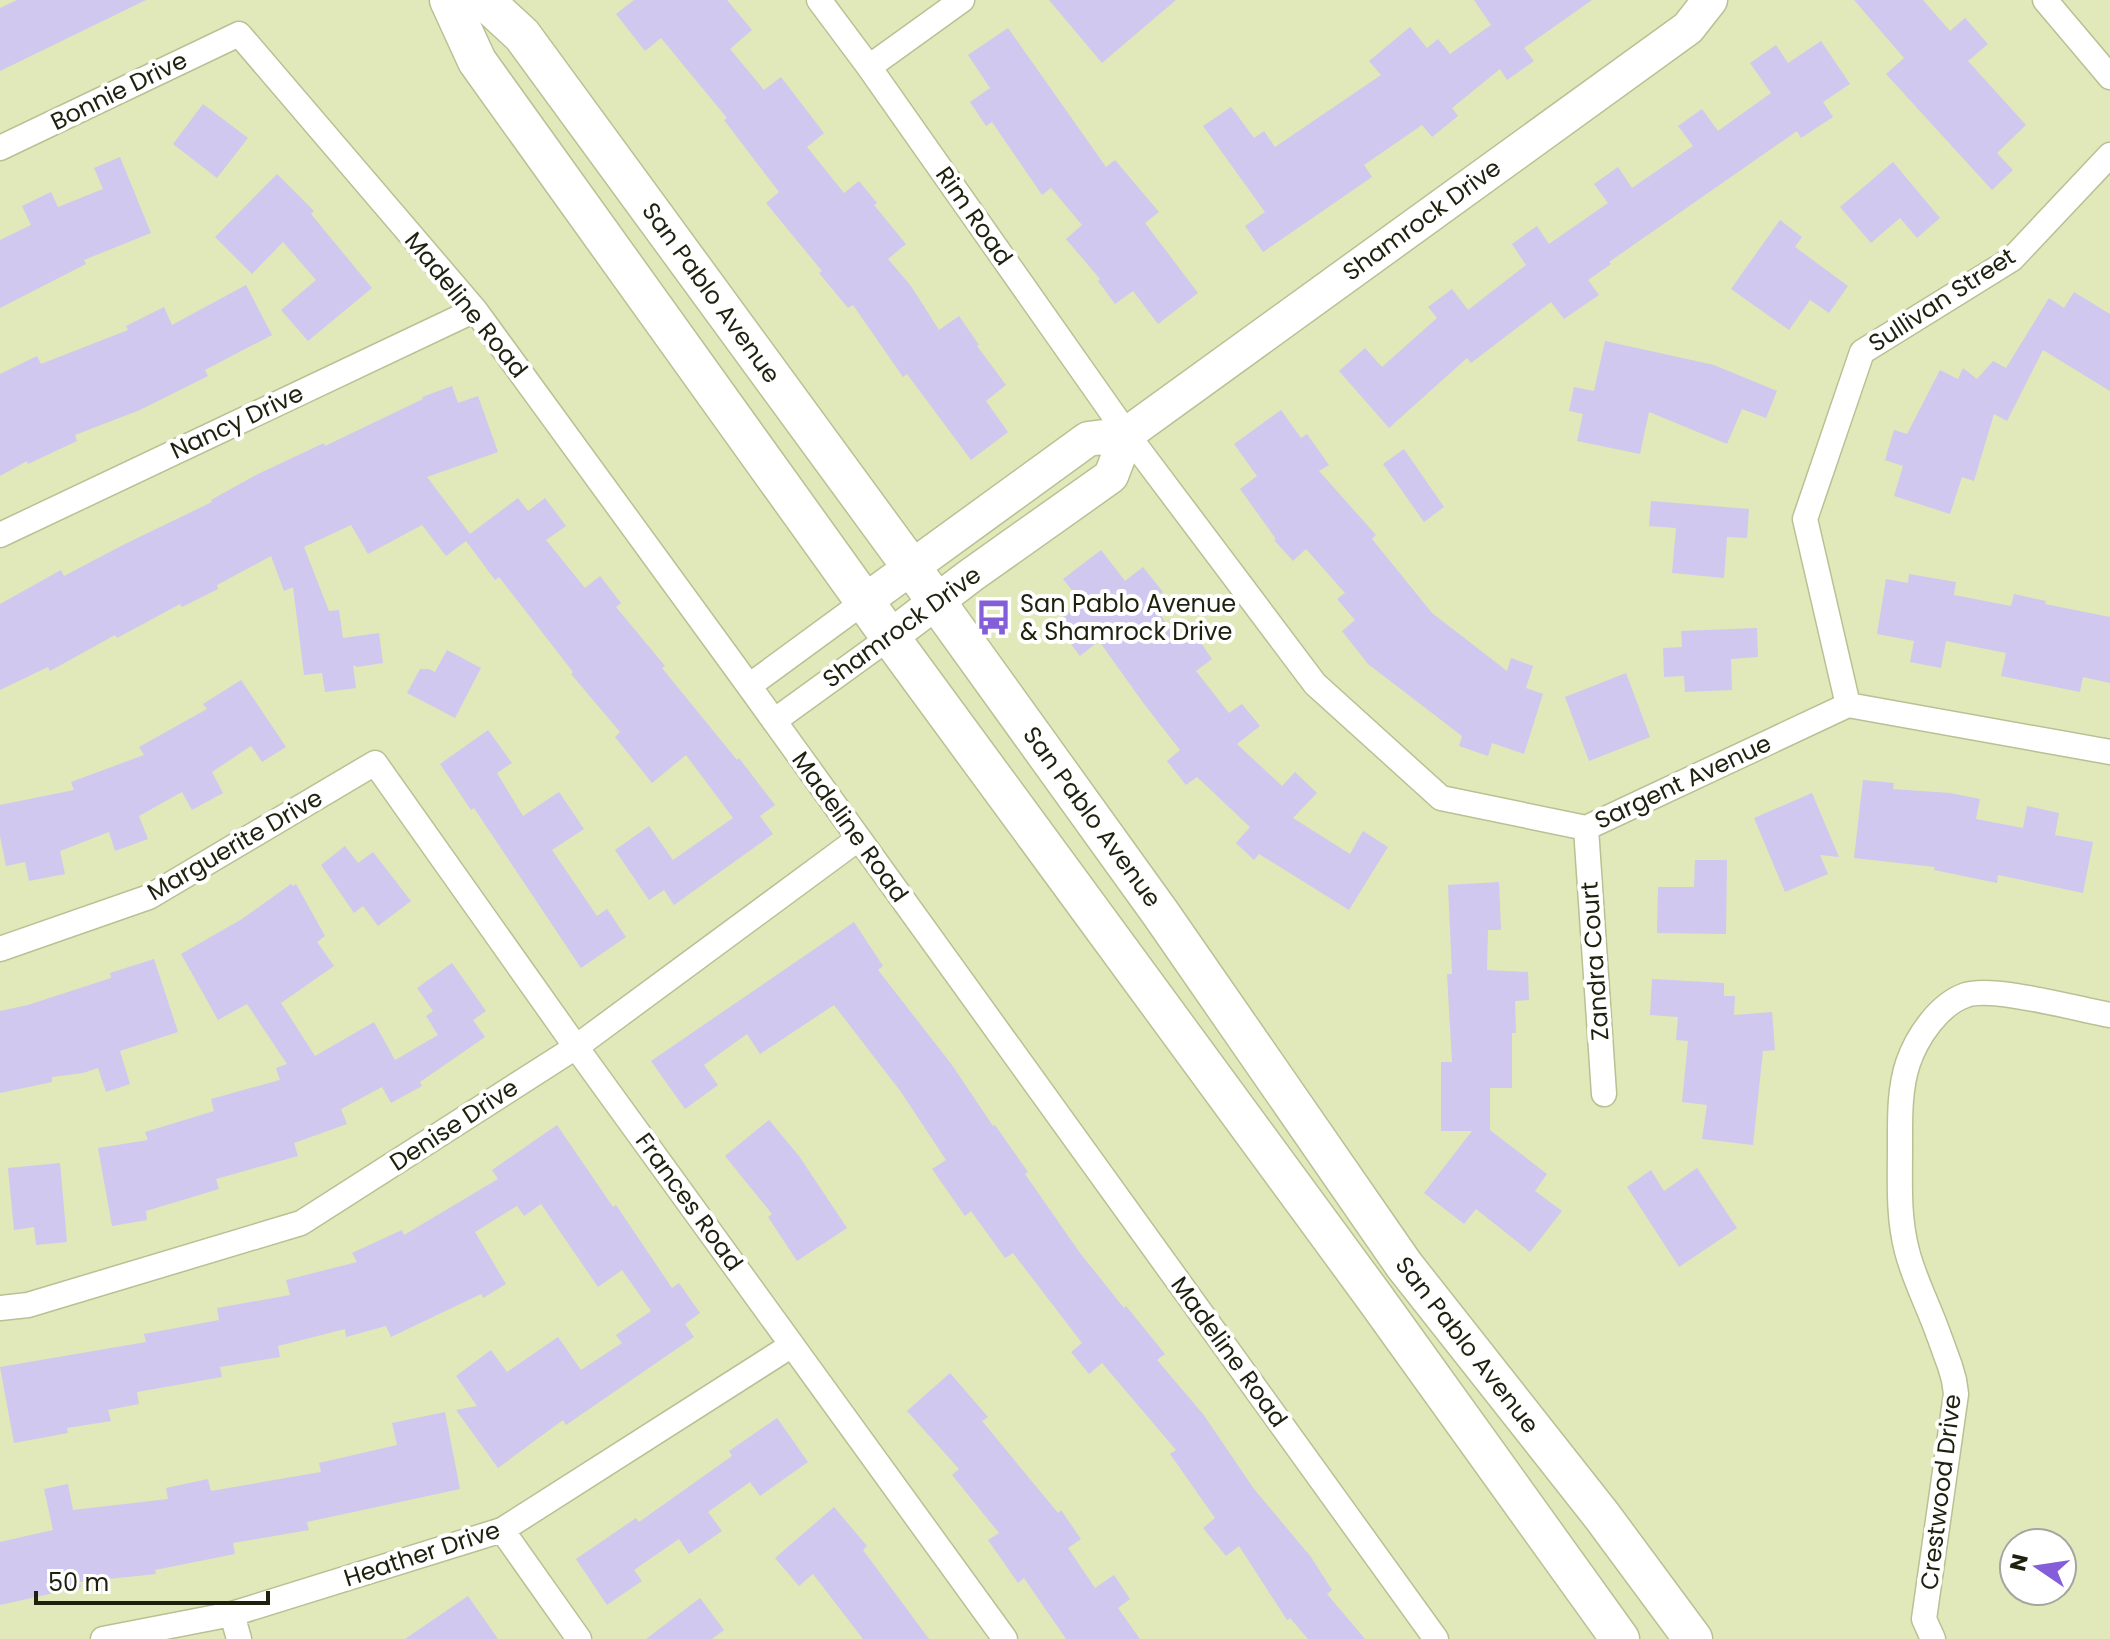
<svg xmlns="http://www.w3.org/2000/svg" width="2110" height="1639" font-family="Poppins,sans-serif">
	<style>
		.building { fill: #d0c8ef }
		.lines { fill: none; stroke-linecap: round; stroke-linejoin: round }
		.street-casing { stroke: #bac093; stroke-width: 27 }
		.secondary-casing { stroke: #bac093; stroke-width: 37 }
		.primary-casing { stroke: #bac093; stroke-width: 41 }
		.street { stroke: #fff; stroke-width: 24 }
		.secondary { stroke: #fff; stroke-width: 34 }
		.primary { stroke: #fff; stroke-width: 38 }
		.labels { text-anchor: middle; stroke-width: 8; stroke-linejoin: round; paint-order: stroke }
		.street-label { font-size: 24px; fill: #1f210f; stroke: #fff }
		.poi-label { font-size: 24px; fill: #1f210f; stroke: #fff; text-anchor: start }
	</style>
	<rect width="100%" height="100%" fill="#e1e8ba"/>
	<path class="building" d="M17,0H146L0,71V8Z
		M634,0H727L752,30L730,49L764,90L781,77L824,133L807,147L844,193L859,181L877,203L874,205L906,244L888,259L911,286L939,330L959,316L979,345L977,346L1006,385L986,401L1008,432L971,460L907,374L903,377L853,305L848,308L819,273L822,271L766,203L779,192L724,120L727,118L661,38L645,51L616,14Z
		M1049,0H1176L1102,63Z
		M1474,0H1592L1524,48L1534,61L1507,80L1500,69L1452,108L1458,116L1432,137L1422,125L1364,165L1372,177L1263,252L1245,226L1265,212L1203,126L1231,107L1254,138L1264,131L1275,147L1381,75L1369,61L1410,27L1427,48L1438,39L1450,54L1491,25Z
		M1854,0H1923L1950,31L1965,18L1988,44L1968,61L2026,125L1997,153L2013,170L1992,190L1886,74L1904,58Z
		M1008,28L1106,167L1115,160L1159,212L1145,223L1198,293L1158,324L1133,291L1115,304L1098,281L1100,279L1066,239L1082,225L1051,188L1042,195L992,122L986,126L970,102L990,88L968,55Z
		M1821,41L1850,84L1823,102L1833,117L1801,138L1797,131L1609,262L1611,264L1588,280L1599,295L1564,319L1551,302L1471,363L1467,358L1389,428L1339,371L1365,348L1382,367L1437,318L1428,307L1452,289L1468,310L1526,265L1512,244L1537,226L1549,244L1608,203L1594,184L1618,167L1632,188L1693,146L1678,126L1702,109L1718,131L1771,93L1750,63L1776,45L1788,63Z
		M203,104L248,138L217,178L173,144Z
		M120,157L151,233L84,260L86,264L0,308V240L31,225L22,206L51,192L58,207L103,189L94,168Z
		M1893,162L1940,218L1917,238L1900,218L1871,243L1840,207Z
		M277,174L314,211L311,214L372,288L308,341L281,310L316,280L283,242L252,274L215,237Z
		M1780,220L1802,237L1795,247L1848,286L1829,313L1810,300L1789,330L1731,289Z
		M246,285L272,335L205,370L208,376L140,410L75,435L77,441L28,464L27,461L0,476V374L37,356L41,364L128,330L126,326L164,307L172,325Z
		M2074,292L2110,314V391L2043,350L2007,421L1994,414L1974,481L1962,477L1950,514L1894,496L1903,466L1885,460L1894,430L1907,434L1940,370L1958,379L1963,368L1977,379L1993,361L2006,368L2049,298L2064,308Z
		M1605,341L1714,365L1777,391L1766,418L1742,409L1727,444L1649,412L1640,454L1577,441L1583,414L1569,411L1574,387L1594,391Z
		M452,386L458,403L478,396L498,452L427,477L470,534L518,498L528,511L545,498L566,526L546,540L585,588L600,576L621,603L616,607L665,666L662,668L737,760L739,758L775,805L760,816L773,834L674,905L664,890L649,900L615,850L649,826L673,860L733,818L686,755L652,783L615,737L620,732L571,674L573,672L499,577L495,580L466,541L446,556L422,525L368,554L351,525L304,547L329,611L339,610L343,638L379,633L383,663L357,667L353,665L356,688L325,692L322,673L304,675L293,587L284,591L271,556L217,585L218,589L182,607L180,604L117,638L115,635L50,671L48,667L0,690V604L61,570L64,576L125,544L212,502L211,500L258,474L324,443L325,446L423,399L422,397Z
		M1281,410L1301,438L1307,434L1329,465L1319,471L1376,535L1372,539L1432,613L1507,671L1511,658L1533,666L1526,688L1543,694L1524,754L1492,743L1488,756L1459,746L1462,736L1368,664L1342,631L1355,620L1337,599L1345,593L1306,549L1293,561L1274,540L1276,539L1240,489L1257,476L1234,444Z
		M1404,449L1444,507L1424,522L1383,464Z
		M1651,501L1749,509L1747,538L1727,537L1724,578L1672,573L1676,528L1649,526Z
		M1101,550L1125,581L1143,567L1163,592L1151,601L1180,644L1194,633L1212,659L1196,671L1229,713L1242,704L1260,726L1237,744L1282,786L1295,772L1317,793L1293,818L1350,854L1363,831L1388,847L1349,910L1259,854L1254,860L1236,843L1250,827L1197,777L1186,785L1167,761L1180,750L1144,704L1099,641L1080,656L1055,623L1082,603L1063,579Z
		M1909,574L1956,582L1954,595L2011,606L2014,594L2046,601L2045,604L2110,617V683L2083,677L2080,692L2001,676L2006,653L1946,641L1941,668L1910,662L1914,641L1877,634L1886,579L1908,583Z
		M1757,628L1758,657L1731,659L1732,690L1685,692L1684,676L1664,677L1663,648L1682,647L1681,631Z
		M447,650L481,668L455,718L407,693L420,669H429L435,672Z
		M1626,673L1650,737L1589,761L1565,697Z
		M241,680L286,747L262,762L251,746L212,772L223,793L192,810L182,792L139,816L148,839L115,851L109,832L60,851L65,874L29,881L25,862L6,866L0,836V805L74,790L71,782L144,755L139,747L207,709L203,704Z
		M488,730L512,763L497,773L523,816L559,792L584,829L552,850L597,916L607,909L626,937L581,968L474,808L471,810L440,764Z
		M1863,780L1894,783L1893,789L1950,793L1980,799L1976,819L2023,828L2027,806L2059,813L2055,835L2093,842L2083,893L1998,875L1997,883L1934,870L1935,867L1854,858Z
		M1812,793L1839,857L1820,855L1828,874L1785,892L1754,818Z
		M345,846L358,863L373,852L411,901L378,926L363,906L354,913L321,865Z
		M1695,860H1727L1726,934L1657,933L1658,887H1694Z
		M1499,882L1501,930H1488L1487,970L1528,972L1529,1000L1515,1001L1516,1033H1512V1088H1490V1130L1547,1174L1535,1191L1562,1211L1530,1252L1476,1209L1464,1224L1424,1193L1472,1131H1441V1062H1452L1447,974H1452L1448,885Z
		M291,884L293,886L296,884L325,936L317,942L334,966L281,1003L315,1056L374,1022L395,1060L438,1035L426,1016L433,1011L417,988L452,963L486,1011L473,1020L485,1037L420,1082L422,1086L391,1103L382,1087L341,1109L347,1124L294,1143L298,1156L216,1179L219,1189L146,1211L147,1220L112,1226L98,1148L148,1140L145,1132L214,1111L211,1099L280,1080L276,1068L287,1064L247,1004L218,1020L181,954L242,919Z
		M854,922L883,966L878,970L952,1065L993,1126L995,1125L1028,1172L1025,1174L1080,1253L1124,1308L1126,1306L1165,1354L1157,1360L1203,1414L1254,1489L1311,1557L1332,1590L1327,1594L1365,1639H1308L1290,1618L1287,1620L1239,1546L1226,1556L1203,1528L1215,1518L1170,1454L1176,1450L1102,1363L1089,1374L1071,1352L1082,1343L1013,1253L1005,1258L971,1211L965,1216L932,1169L946,1160L901,1092L834,1005L760,1054L747,1034L704,1065L718,1085L685,1109L651,1061Z
		M154,959L178,1032L120,1051L130,1084L106,1092L98,1068L83,1073L52,1077V1082L0,1093V1011L28,1005L111,978L110,973Z
		M1652,979L1724,983V996H1735L1734,1015L1772,1012L1775,1050L1763,1051L1753,1145L1702,1139L1707,1105L1682,1102L1688,1041L1676,1040L1678,1017L1650,1015Z
		M769,1120L799,1156L847,1228L797,1261L768,1217L772,1214L725,1156Z
		M557,1125L613,1207L616,1205L672,1288L679,1283L700,1313L685,1324L694,1337L566,1425L563,1420L498,1468L456,1410L477,1406L456,1376L491,1350L507,1372L558,1337L581,1370L622,1343L616,1335L651,1311L622,1270L598,1287L541,1204L524,1216L517,1206L475,1232L506,1284L483,1298L481,1294L391,1337L386,1326L346,1337L345,1329L278,1346L280,1357L220,1367L222,1377L137,1392L139,1404L108,1410L111,1421L67,1428L68,1433L14,1443L0,1367L146,1342L144,1334L219,1320L217,1308L290,1295L286,1280L357,1262L352,1253L402,1230L404,1235L498,1179L492,1170Z
		M60,1163L67,1242L36,1245L34,1227L14,1230L8,1168Z
		M1697,1168L1737,1228L1679,1267L1627,1187L1651,1170L1664,1191Z
		M950,1373L988,1417L982,1421L1058,1513L1061,1510L1081,1539L1068,1548L1095,1588L1114,1575L1130,1599L1118,1608L1140,1639H1066L1024,1578L1018,1583L988,1540L999,1533L952,1475L959,1469L907,1411Z
		M445,1412L460,1489L307,1522L309,1530L233,1543L235,1554L155,1570L156,1574L80,1582L81,1587L0,1605V1542L53,1530L44,1489L68,1484L73,1510L168,1499L166,1488L208,1479L211,1491L321,1472L319,1463L397,1445L392,1423Z
		M777,1418L808,1462L760,1496L750,1482L708,1512L722,1531L689,1554L679,1539L634,1570L642,1581L607,1605L576,1559L636,1518L639,1522L732,1456L729,1451Z
		M834,1507L867,1546L863,1550L929,1639H863L813,1574L799,1586L775,1558Z
		M468,1596L498,1639H405Z
		M700,1598L724,1630L712,1639H646Z"/>
	<g class="lines">
		<defs>
			<path id="street" d="M819,0L869,67L1127,434L1315,684L1441,798L1586,828L1848,705L2110,752
				M2045,0L2110,77
				M869,67L962,0
				M0,148L239,34L475,310L749,686L1436,1639
				M0,535L475,310
				M749,686L865,601
				M1848,705L1805,519L1862,352L2012,259L2110,155
				M774,721L890,637
				M1586,828L1604,1094
				M0,949L149,897L375,763L576,1047L1005,1639
				M0,1308L28,1305L301,1223L576,1047L858,839
				M502,1530L579,1639
				M232,1614L239,1639
				M103,1639L232,1614L502,1530L792,1345
				M1933,1639L1924,1619L1956,1394L1954,1380L1950,1366C1944,1350 1939,1335 1933,1320C1924,1297 1913,1275 1907,1251C1898,1217 1900,1183 1900,1148C1900,1120 1899,1090 1908,1063C1917,1037 1939,1004 1966,995C1994,986 2077,1009 2110,1015"/>
			<path id="secondary" d="M865,601L1088,439L1127,434L1688,28L1710,0
				M890,637L970,576L1111,476L1127,434"/>
			<path id="primary" d="M449,0L477,61L890,637L1375,1298L1620,1639
				M484,0L522,35L912,568L1161,914L1404,1265L1602,1516L1693,1639"/>
		</defs>
		<use href="#street" class="street-casing"/>
		<use href="#secondary" class="secondary-casing"/>
		<use href="#primary" class="primary-casing"/>
		<use href="#street" class="street"/>
		<use href="#secondary" class="secondary"/>
		<use href="#primary" class="primary"/>
	</g>
	<defs>
		<symbol id="bus-bare" viewBox="-9 -9 18 18"><path d="M-5-6H5V4H4V6H2V4H-2V6H-4V4H-5ZM-3.5-4V0h7V-4ZM-3.5 1.2v1.5H-2V1.2ZM2 1.2v1.5H3.5V1.2Z" fill="#845dd8" stroke="#fff" stroke-width="2.5" paint-order="stroke"/></symbol>
	</defs>
	<g fill-rule="evenodd">
		<use href="#bus-bare" x="968" y="592" width="51" height="51"/>
	</g>
	<g class="labels">
		<g class="street-label">
			<text transform="translate(119 91) rotate(-26)" y="8">Bonnie Drive</text>
			<text transform="translate(974 216) rotate(55)" y="8">Rim Road</text>
			<text transform="translate(1422 220) rotate(-36)" y="8">Shamrock Drive</text>
			<text transform="translate(711 293) rotate(54)" y="8">San Pablo Avenue</text>
			<text transform="translate(1942 300) rotate(-33)" y="8">Sullivan Street</text>
			<text transform="translate(466 305) rotate(51)" y="8">Madeline Road</text>
			<text transform="translate(237 422) rotate(-25)" y="8">Nancy Drive</text>
			<text transform="translate(902 627) rotate(-36)" y="8">Shamrock Drive</text>
			<text transform="translate(1683 782) rotate(-25)" y="8">Sargent Avenue</text>
			<text transform="translate(1092 817) rotate(54)" y="8">San Pablo Avenue</text>
			<text transform="translate(850 827) rotate(54)" y="8">Madeline Road</text>
			<text transform="translate(235 845) rotate(-30)" y="8">Marguerite Drive</text>
			<text transform="translate(1595 961) rotate(-94)" y="8">Zandra Court</text>
			<text transform="translate(454 1125) rotate(-33)" y="8">Denise Drive</text>
			<text transform="translate(689 1202) rotate(54)" y="8">Frances Road</text>
			<text transform="translate(1467 1345) rotate(52)" y="8">San Pablo Avenue</text>
			<text transform="translate(1229 1352) rotate(54)" y="8">Madeline Road</text>
			<text transform="translate(1941 1492) rotate(-83)" y="8">Crestwood Drive</text>
			<text transform="translate(422 1554) rotate(-18)" y="8">Heather Drive</text>
		</g>
		<g class="poi-label">
			<text x="1020" y="612">San Pablo Avenue<tspan x="1020" dy="28">&amp; Shamrock Drive</tspan></text>
		</g>
	</g>
	<g transform="translate(2038 1567) rotate(283)"><circle r="38" fill="#ffffff" stroke="#a5a69f" stroke-width="2"/>
	<path d="M0-6L14 30L0 20L-14 30Z" fill="#845dd8"/>
	<text y="-12" font-size="22" font-weight="bold" text-anchor="middle" fill="#1f210f">N</text>
	</g>
	<path d="M36 1591v12h232v-12" fill="none" stroke="#1f210f" stroke-width="4"/>
	<text x="48" y="1591" font-size="24" fill="#1f210f" stroke="#ffffff" stroke-width="6" paint-order="stroke">50 m</text>
</svg>
